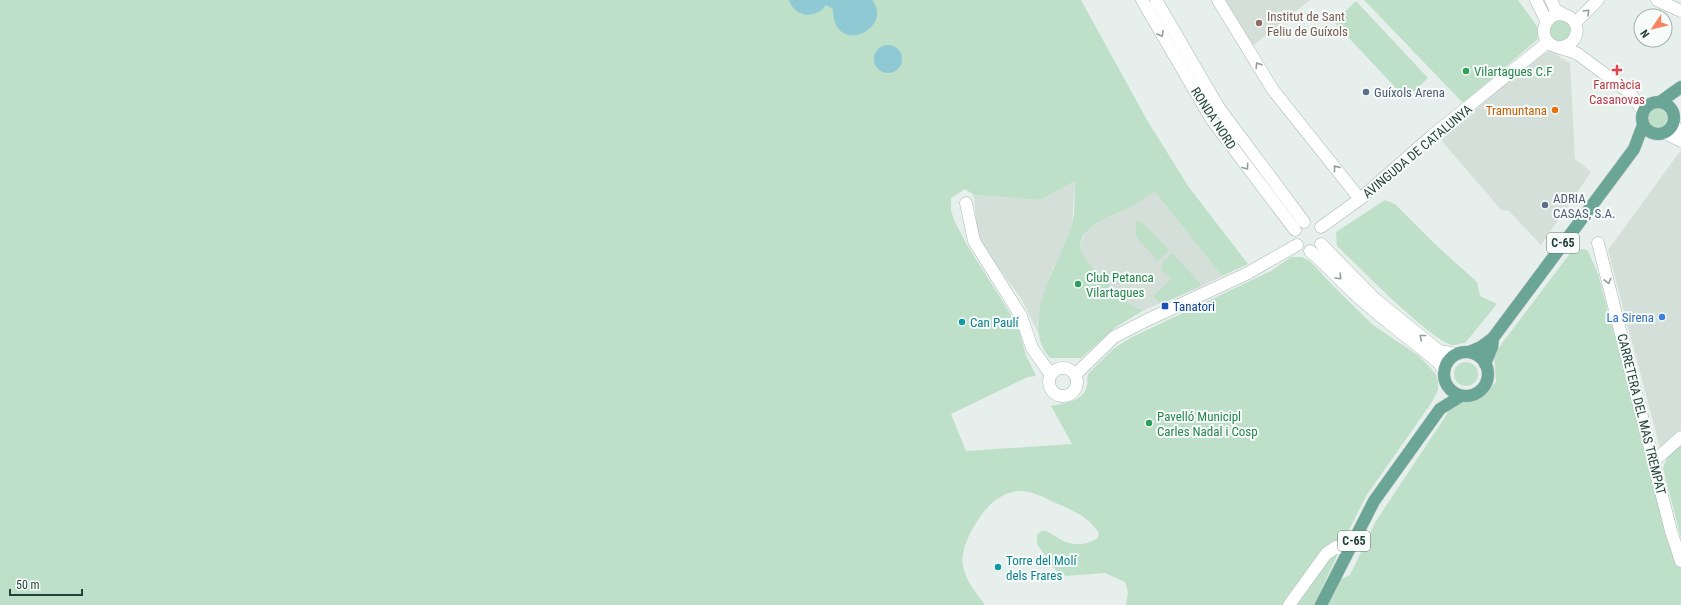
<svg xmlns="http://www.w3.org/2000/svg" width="1681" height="605" font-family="'Roboto Condensed',sans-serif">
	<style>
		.built { fill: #d4dfda }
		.green { fill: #bfe0c8 }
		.water { fill: #8ec9d4 }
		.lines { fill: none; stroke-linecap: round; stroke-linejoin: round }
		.minor-casing { stroke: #a8b8b2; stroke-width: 13 }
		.major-casing { stroke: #c2cac8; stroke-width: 13 }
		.minor { stroke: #fff; stroke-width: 12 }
		.major { stroke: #6aa596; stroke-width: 12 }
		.oneway { stroke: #92a09c }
		.education-dot { fill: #8d6e63; stroke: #f7fbf9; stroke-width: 1.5 }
		.health-dot { fill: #e0444e; stroke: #f7fbf9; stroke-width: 1.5 }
		.leisure-dot { fill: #2e9e5b; stroke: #f7fbf9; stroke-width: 1.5 }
		.service-dot { fill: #5c6f8a; stroke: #f7fbf9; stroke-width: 1.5 }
		.food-dot { fill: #e8710a; stroke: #f7fbf9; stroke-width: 1.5 }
		.transit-dot { fill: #1a4fb4; stroke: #f7fbf9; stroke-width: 1.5 }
		.shop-dot { fill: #3f7fe0; stroke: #f7fbf9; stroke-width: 1.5 }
		.culture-dot { fill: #0f9aa8; stroke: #f7fbf9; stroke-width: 1.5 }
		.labels { text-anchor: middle; stroke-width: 4; stroke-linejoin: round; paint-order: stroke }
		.shield { fill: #f7fbf9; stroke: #637a73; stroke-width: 1 }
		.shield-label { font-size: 12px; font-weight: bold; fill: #24423a }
		.education-label { font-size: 13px; fill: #785e54; stroke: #f7fbf9; text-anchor: start }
		.leisure-label { font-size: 13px; fill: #27864d; stroke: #f7fbf9; text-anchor: start }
		.health-label { font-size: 13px; fill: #be3a42; stroke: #f7fbf9 }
		.service-label { font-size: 13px; fill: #4e5e75; stroke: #f7fbf9; text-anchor: start }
		.food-label { font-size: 13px; fill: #c56008; stroke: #f7fbf9; text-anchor: end }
		.street-label { font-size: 13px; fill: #24423a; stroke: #f7fbf9 }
		.transit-label { font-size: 13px; fill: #164399; stroke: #f7fbf9; text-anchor: start }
		.shop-label { font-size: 13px; fill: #366cbe; stroke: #f7fbf9; text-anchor: end }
		.culture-label { font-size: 13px; fill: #0d838f; stroke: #f7fbf9; text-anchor: start }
	</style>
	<rect width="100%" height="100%" fill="#e6efeb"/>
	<path class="built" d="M1223,0H1310L1251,47Z
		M1550,51L1570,63L1575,159L1591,172L1541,245L1509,211L1501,210L1441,140L1537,56Z
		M1681,150V430L1660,448L1608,250Z
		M1075,181L1072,225L1064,248L1053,268L1037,323L1041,339L1021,298L985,250L977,234L974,195L1040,200Z
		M1155,192L1222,276L1198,288L1144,310L1136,309L1127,302L1088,262L1081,251V243L1086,231L1102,220L1128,208Z"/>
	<path class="green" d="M0,0H1081L1147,120L1188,186L1248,264L1222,276L1155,192C1146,197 1138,203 1129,208C1114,215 1072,228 1082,252C1086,262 1096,270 1104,278C1115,290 1127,307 1144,310L1116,327L1081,358H1050C1018,323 1059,264 1071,227C1076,213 1074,195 1075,181L1040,200L974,195L965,189L951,198V210L954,220L967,245L1008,310L1019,330L1026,355L1036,376L1028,377L951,414L966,451L1072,444L1051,406C1064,403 1084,402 1087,385C1088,380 1086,377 1089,373L1112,350L1130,338L1271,271L1291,257H1302L1310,261L1335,288L1373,325L1419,356L1436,374L1438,382V390L1432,402L1366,496L1346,536L1322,588L1350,575L1376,521L1455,402L1478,400L1496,382L1494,354L1568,256L1573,250L1584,249L1588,251L1598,274L1664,520L1681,568V605H1126L1128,592L1125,582L1105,573L1066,576L1057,572L1037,544V535L1041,531C1046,530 1048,532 1053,535C1068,545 1081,548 1098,538L1099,533C1087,516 1076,512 1058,504C1045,498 1032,490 1018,491C1009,492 1000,496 993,502C979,514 959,547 963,566C966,581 976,593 985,605H0Z
		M1364,0H1518L1537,26L1538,39L1463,103Z
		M1356,1L1428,78L1406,99L1334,22Z
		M1549 30a11 11 0 1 1 22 0a11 11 0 1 1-22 0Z
		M1647 118a10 10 0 1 1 20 0a10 10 0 1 1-20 0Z
		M1385,200L1395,204L1437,246L1477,282L1480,296L1497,304L1465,343C1462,343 1457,345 1453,345C1433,343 1356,264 1337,246L1336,232Z
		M1139,221L1144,224L1169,250L1158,261L1136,237V222Z
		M1172,253L1199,282L1201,286L1161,304L1153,296L1171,279L1161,269L1163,267L1161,264Z
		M1454 374a12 12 0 1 1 24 0a12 12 0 1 1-24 0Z
		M1681,442V539L1663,468L1668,456Z"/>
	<path class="water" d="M789,0H872C895,29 833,58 833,9L826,5C816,20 794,17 789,0Z
		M874 59a14 14 0 1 1 28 0a14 14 0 1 1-28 0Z"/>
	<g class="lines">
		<defs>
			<path id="minor" d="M1142,0L1212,120L1295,230
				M1156,0L1219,108L1304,222
				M1218,0L1273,90L1360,199
				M1536,0L1547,22
				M1551,0L1555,9L1564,15
				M1657,0L1681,11
				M1575,23L1598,0
				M1562,47C1578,44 1583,23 1567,16C1550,8 1536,31 1549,43C1556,49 1569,49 1578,54L1630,93L1643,111
				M1673,124L1681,134
				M1665,133L1681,141
				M966,203L974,241L1021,316L1032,348L1051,375
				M1321,227L1360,199L1433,135L1548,42
				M1598,243L1671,531L1681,561
				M1321,244L1375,299L1439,351L1456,354
				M1310,251C1327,265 1340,281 1356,295C1383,320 1412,340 1439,363L1444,371
				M1049 382a14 14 0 1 1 28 0a14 14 0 1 1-28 0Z
				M1076,374L1114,337L1147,320L1246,274L1297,245
				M1654,461L1681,437
				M1289,605L1326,554L1336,547L1349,550"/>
			<path id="major" d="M1642 118a16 16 0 1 1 32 0a16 16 0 1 1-32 0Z
				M1660,102L1681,87
				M1469,352L1481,347L1493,338L1634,149L1643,125
				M1444 374a22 22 0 1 1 44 0a22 22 0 1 1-44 0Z
				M1485,364L1492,347L1493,338
				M1321,605L1374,501L1440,409L1461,396"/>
		</defs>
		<use href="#minor" class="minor-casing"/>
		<use href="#major" class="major-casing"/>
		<use href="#minor" class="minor"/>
		<use href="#major" class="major"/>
	</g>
	<defs><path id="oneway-chevron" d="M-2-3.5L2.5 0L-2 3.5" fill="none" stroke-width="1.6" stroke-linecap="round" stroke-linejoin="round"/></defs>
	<g class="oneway">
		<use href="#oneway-chevron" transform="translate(1587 12) rotate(-45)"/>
		<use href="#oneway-chevron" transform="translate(1161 34) rotate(60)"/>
		<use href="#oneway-chevron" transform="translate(1258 65) rotate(-122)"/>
		<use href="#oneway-chevron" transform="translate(1246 167) rotate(54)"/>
		<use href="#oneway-chevron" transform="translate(1336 168) rotate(-129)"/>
		<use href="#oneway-chevron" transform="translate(1339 277) rotate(46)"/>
		<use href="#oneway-chevron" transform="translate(1608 281) rotate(76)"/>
		<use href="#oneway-chevron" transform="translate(1422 337) rotate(-141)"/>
	</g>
	<circle class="education-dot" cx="1259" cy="23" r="4"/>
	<path class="health-dot" d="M1615 64h4v4h4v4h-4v4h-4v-4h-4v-4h4z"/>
	<g class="leisure-dot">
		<circle cx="1466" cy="71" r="4"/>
		<circle cx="1078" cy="284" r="4"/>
		<circle cx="1149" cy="423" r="4"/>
	</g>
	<g class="service-dot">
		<circle cx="1366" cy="92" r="4"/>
		<circle cx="1545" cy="205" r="4"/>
	</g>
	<circle class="food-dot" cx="1555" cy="110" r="4"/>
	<rect class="transit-dot" x="1161" y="302" width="8" height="8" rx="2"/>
	<circle class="shop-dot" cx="1662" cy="317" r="4"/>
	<g class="culture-dot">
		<circle cx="962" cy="322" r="4"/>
		<circle cx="998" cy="567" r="4"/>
	</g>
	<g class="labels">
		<g class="shield">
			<rect x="1547" y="233" width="32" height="20" rx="3"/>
			<rect x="1338" y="531" width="32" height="20" rx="3"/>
		</g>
		<g class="shield-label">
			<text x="1563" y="247">C-65</text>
			<text x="1354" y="545">C-65</text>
		</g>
		<g class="education-label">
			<text x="1267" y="21">Institut de Sant<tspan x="1267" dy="15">Feliu de Guíxols</tspan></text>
		</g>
		<g class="leisure-label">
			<text x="1474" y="76">Vilartagues C.F</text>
			<text x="1086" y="282">Club Petanca<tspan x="1086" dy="15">Vilartagues</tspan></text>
			<text x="1157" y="421">Pavelló Municipl<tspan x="1157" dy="15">Carles Nadal i Cosp</tspan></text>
		</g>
		<g class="health-label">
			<text x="1617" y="89">Farmàcia<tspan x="1617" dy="15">Casanovas</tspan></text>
		</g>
		<g class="service-label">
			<text x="1374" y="97">Guíxols Arena</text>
			<text x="1553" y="203">ADRIA<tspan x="1553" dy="15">CASAS, S.A.</tspan></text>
		</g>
		<g class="food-label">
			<text x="1547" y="115">Tramuntana</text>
		</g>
		<g class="street-label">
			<text transform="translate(1214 118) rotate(57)" y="5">RONDA NORD</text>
			<text transform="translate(1417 151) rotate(-40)" y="5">AVINGUDA DE CATALUNYA</text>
			<text transform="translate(1642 414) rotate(76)" y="5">CARRETERA DEL MAS TREMPAT</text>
		</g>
		<g class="transit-label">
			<text x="1173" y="311">Tanatori</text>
		</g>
		<g class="shop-label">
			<text x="1654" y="322">La Sirena</text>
		</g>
		<g class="culture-label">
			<text x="970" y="327">Can Paulí</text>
			<text x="1006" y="565">Torre del Molí<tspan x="1006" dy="15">dels Frares</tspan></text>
		</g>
	</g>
	<g transform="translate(1653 28) rotate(235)"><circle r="19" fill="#f7fbf9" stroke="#a3b1ad"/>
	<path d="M0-3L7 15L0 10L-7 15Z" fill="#f4845f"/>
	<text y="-6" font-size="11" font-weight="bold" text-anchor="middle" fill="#24423a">N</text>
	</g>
	<path d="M10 589v6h72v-6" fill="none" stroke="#24423a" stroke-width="2"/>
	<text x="16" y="589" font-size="12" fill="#24423a" stroke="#f7fbf9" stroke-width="3" paint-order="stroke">50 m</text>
</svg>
